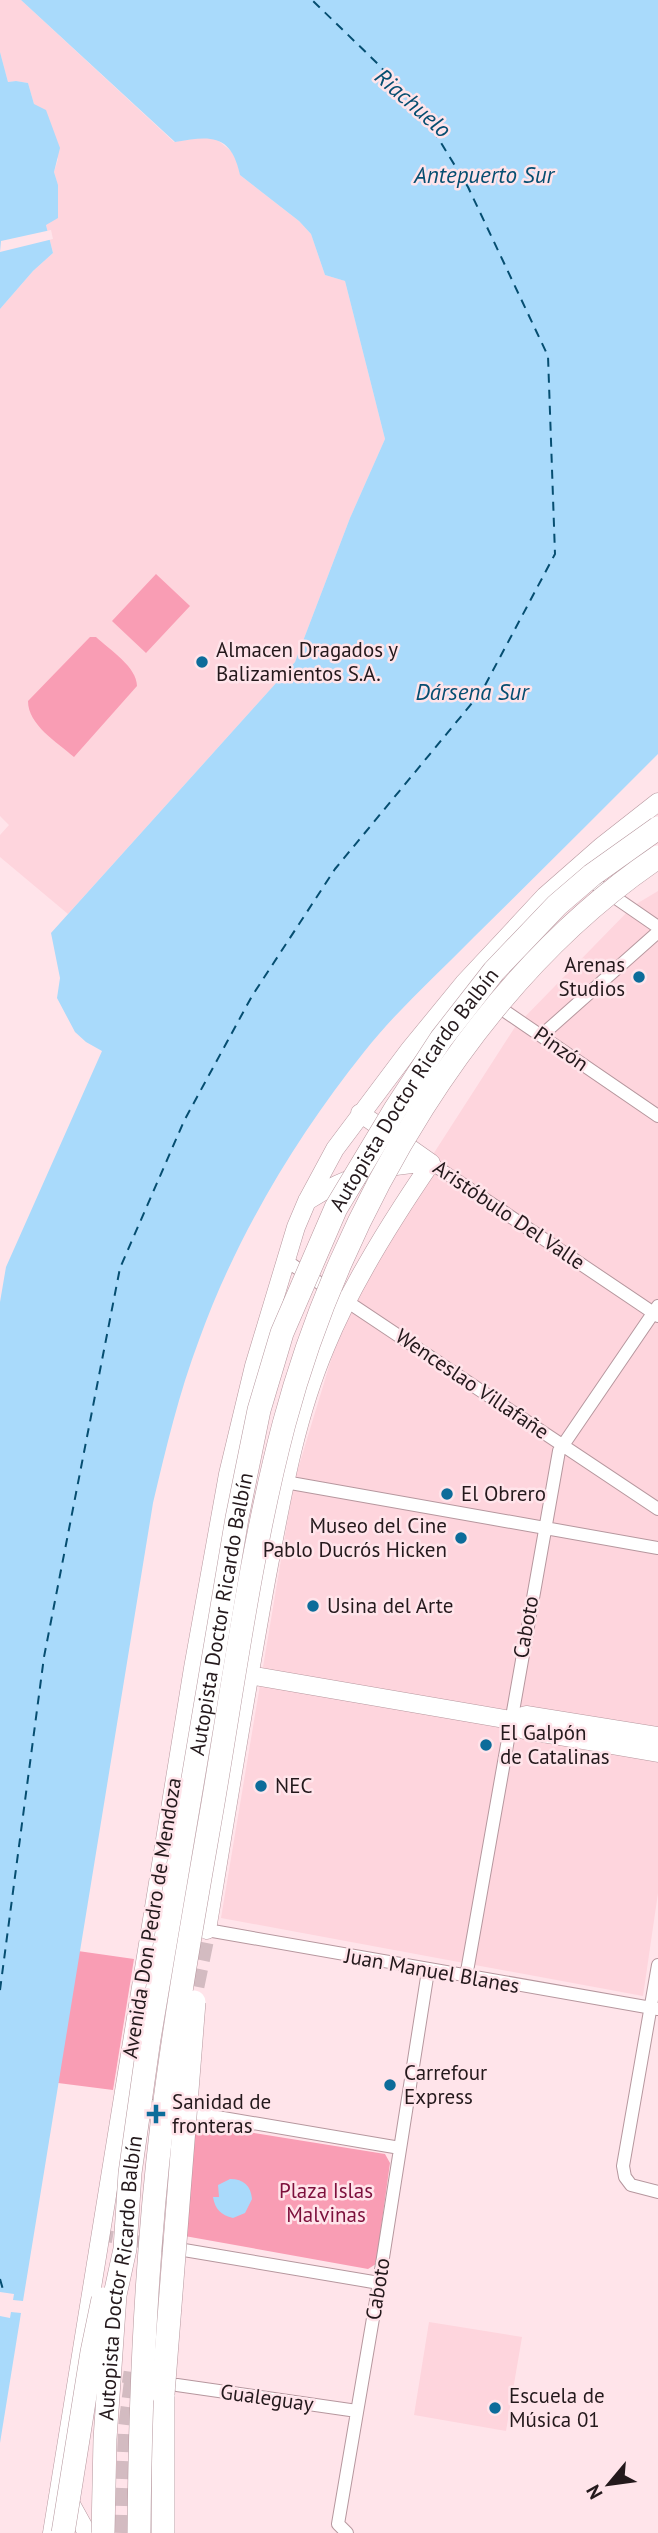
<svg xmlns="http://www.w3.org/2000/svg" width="658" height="2533" font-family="'PT Sans',sans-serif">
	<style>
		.built { fill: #fed5dd }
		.green { fill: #f99db4 }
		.water { fill: #a9dafb }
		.pier { fill: #ffe4ea }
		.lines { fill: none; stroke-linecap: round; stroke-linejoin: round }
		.ferry { stroke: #064e71; stroke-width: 2; stroke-dasharray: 9 7; stroke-linecap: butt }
		.minor-tunnel { stroke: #d3bbc1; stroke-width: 12; stroke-dasharray: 12 6; stroke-linecap: butt }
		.secondary-tunnel { stroke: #d3bbc1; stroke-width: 18; stroke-dasharray: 18 9; stroke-linecap: butt }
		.minor-casing { stroke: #b6979e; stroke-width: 14 }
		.secondary-casing { stroke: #b6979e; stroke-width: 19 }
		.motorway-casing { stroke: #b6979e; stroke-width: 24 }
		.minor { stroke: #fff; stroke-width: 12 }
		.secondary { stroke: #fff; stroke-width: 18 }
		.motorway { stroke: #fff; stroke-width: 23 }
		.motorway-bridge-casing { stroke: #b6979e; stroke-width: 24; stroke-linecap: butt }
		.motorway-bridge { stroke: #fff; stroke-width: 23 }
		.poi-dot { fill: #0d6c9a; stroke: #ffe4ea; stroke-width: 2.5 }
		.labels { text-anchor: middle; stroke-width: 5; stroke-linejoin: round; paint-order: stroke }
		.poi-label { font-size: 21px; fill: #24191c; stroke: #ffe4ea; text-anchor: start }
		.street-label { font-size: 21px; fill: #24191c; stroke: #ffe4ea }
		.park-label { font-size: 21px; fill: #7d103c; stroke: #ffe4ea }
		.water-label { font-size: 23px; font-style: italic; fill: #064e71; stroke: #ffe4ea }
	</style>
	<rect width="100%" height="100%" fill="#ffe4ea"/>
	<path class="built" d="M0,0H21L174,142L202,137L215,138L231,151L237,161L240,175L299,221L311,234L325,275L345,281L385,439L350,518L295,662L68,914L0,857V835L9,825L0,816V309L33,271L53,253L46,225L58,186L54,172L58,159L34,104L28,83L16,81L8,82L0,52Z
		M658,891V1893L643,1996L221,1918L294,1482L347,1307L432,1156L515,1027L633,906Z
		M429,2322L522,2337L506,2431L414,2415Z"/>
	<path class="green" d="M156,574L190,606L146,653L112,621Z
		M90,637H96C110,650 137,667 137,686L74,757C57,742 28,725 28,701Z
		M78,1951L134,1959L113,2090L58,2083Z
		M186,2122L385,2154L390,2163L376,2264L368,2269L179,2235Z"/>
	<path class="water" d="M21,0H658V754C597,815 536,876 474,937C437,975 397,1010 364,1052C296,1137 236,1237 199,1340C179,1393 166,1448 153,1503L23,2301L13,2300L14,2294L0,2292V1302L6,1267L102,1051L86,1042L75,1032L57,998L60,978L51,933L295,662L350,518L385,439L345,281L325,275L311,234L299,221L240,175C231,133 210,136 175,142Z
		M0,52L8,82L16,81L28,83L34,104L46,110L60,148L54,172L58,185V218L46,225L53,253L33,271L0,309Z
		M230,2179C244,2179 251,2186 252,2199L245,2213L233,2218C221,2215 215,2209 213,2197H219L218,2185Z
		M11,2312L21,2313L0,2443V2316L10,2318Z"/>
	<path class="pier" d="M51,230L53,239L0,252L1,241Z"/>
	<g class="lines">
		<path class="ferry" d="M0,1990L44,1657L120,1268L184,1121L252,996L335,869L482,691L555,554L548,356L468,187L424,115L378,64L312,0
			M0,2279L4,2293"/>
		<path class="minor-tunnel" d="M101,2235L180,2249
			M105,2374L145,2380"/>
		<path class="secondary-tunnel" d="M190,2013L207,1930
			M123,2533L127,2428L134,2373"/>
		<defs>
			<path id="minor" d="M584,876L658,927
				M474,990L658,1116
				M542,1035L658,932
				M431,1163L658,1316
				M285,1260L658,1509
				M285,1482L658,1548
				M207,1930L658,2009
				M658,1965L623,2166L625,2177L631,2185L658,2192
				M466,1977L559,1451L658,1306
				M135,2103L400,2148
				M184,2250L379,2283
				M177,2385L357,2411
				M347,2533L338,2524L379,2283L428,1971"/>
			<path id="secondary" d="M360,1113L431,1163
				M307,1201C347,1176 384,1164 431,1163
				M249,1675L510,1720L524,1730L658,1753
				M510,1720L526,1715L658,1736
				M207,1930C226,1814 245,1697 266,1581C281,1502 294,1421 326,1346C351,1285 394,1217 431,1163
				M66,2495L87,2533
				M52,2533L193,1668L228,1474L254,1366L296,1227L307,1201L335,1149L410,1049L464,983L545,896L602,846L658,802"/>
			<path id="motorway" d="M163,2533V2394"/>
		</defs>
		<use href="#minor" class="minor-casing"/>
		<use href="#secondary" class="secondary-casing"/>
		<use href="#motorway" class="motorway-casing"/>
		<use href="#minor" class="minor"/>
		<use href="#secondary" class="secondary"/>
		<use href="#motorway" class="motorway"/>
		<defs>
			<g id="motorway-bridge">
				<path d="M163,2394L194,2002"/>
				<path d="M63,2533L92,2352L103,2299"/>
				<path id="s1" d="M103,2533L105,2439L115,2295L125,2249L130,2173L149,2039L237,1518L259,1410L282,1333L336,1208L396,1108L441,1039L494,971L557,905L592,875L658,828"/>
				<path d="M139,2533C140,2397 146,2259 162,2124C175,2018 194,1913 212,1809C234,1680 251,1549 284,1424C341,1210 473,982 658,857"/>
			</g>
		</defs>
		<use href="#motorway-bridge" class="motorway-bridge-casing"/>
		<use href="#motorway-bridge" class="motorway-bridge"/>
	</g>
	<g class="poi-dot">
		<circle cx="202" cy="662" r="7"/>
		<circle cx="639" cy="977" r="7"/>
		<circle cx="447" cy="1494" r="7"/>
		<circle cx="461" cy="1538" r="7"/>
		<circle cx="313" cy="1606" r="7"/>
		<circle cx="486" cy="1745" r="7"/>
		<circle cx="261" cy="1786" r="7"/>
		<circle cx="390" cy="2085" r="7"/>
		<path d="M152.5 2103.5h7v7h7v7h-7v7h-7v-7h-7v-7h7z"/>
		<circle cx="495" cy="2408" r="7"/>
	</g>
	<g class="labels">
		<g class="poi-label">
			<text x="216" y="657">Almacen Dragados y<tspan x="216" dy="24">Balizamientos S.A.</tspan></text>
			<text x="625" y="972" text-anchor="end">Arenas<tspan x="625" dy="24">Studios</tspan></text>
			<text x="461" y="1501">El Obrero</text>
			<text x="447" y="1533" text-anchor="end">Museo del Cine<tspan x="447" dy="24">Pablo Ducrós Hicken</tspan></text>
			<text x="327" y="1613">Usina del Arte</text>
			<text x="500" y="1740">El Galpón<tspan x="500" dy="24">de Catalinas</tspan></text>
			<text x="275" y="1793">NEC</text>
			<text x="404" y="2080">Carrefour<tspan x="404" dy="24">Express</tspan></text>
			<text x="172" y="2109">Sanidad de<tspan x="172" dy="24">fronteras</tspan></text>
			<text x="509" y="2403">Escuela de<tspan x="509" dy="24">Música 01</tspan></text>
		</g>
		<g class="street-label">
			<text transform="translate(561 1049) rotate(35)" y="7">Pinzón</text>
			<text dy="7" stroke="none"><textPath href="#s1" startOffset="1494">Autopista Doctor Ricardo Balbín</textPath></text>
			<text transform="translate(509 1215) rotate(34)" y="7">Aristóbulo Del Valle</text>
			<text transform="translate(472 1384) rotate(34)" y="7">Wenceslao Villafañe</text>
			<text dy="7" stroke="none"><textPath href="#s1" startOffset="928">Autopista Doctor Ricardo Balbín</textPath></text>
			<text transform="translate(526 1627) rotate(-80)" y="7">Caboto</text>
			<text transform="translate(152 1918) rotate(-81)" y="7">Avenida Don Pedro de Mendoza</text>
			<text transform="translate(432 1971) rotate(10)" y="7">Juan Manuel Blanes</text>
			<text dy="7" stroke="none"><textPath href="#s1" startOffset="256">Autopista Doctor Ricardo Balbín</textPath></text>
			<text transform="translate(378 2289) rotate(-81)" y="7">Caboto</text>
			<text transform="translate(267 2398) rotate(8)" y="7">Gualeguay</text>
		</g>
		<g class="park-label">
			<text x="326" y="2198">Plaza Islas<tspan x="326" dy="24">Malvinas</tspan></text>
		</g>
		<g class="water-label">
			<text transform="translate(413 103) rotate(41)" y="8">Riachuelo</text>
			<text x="484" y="183">Antepuerto Sur</text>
			<text x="472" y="700">Dársena Sur</text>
		</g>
	</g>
	<g transform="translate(609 2484) rotate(241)" stroke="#ffe4ea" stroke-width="5" paint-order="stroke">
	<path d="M0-5L12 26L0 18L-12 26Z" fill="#24191c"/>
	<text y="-10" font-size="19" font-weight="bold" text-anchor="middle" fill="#24191c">N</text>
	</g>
</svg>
